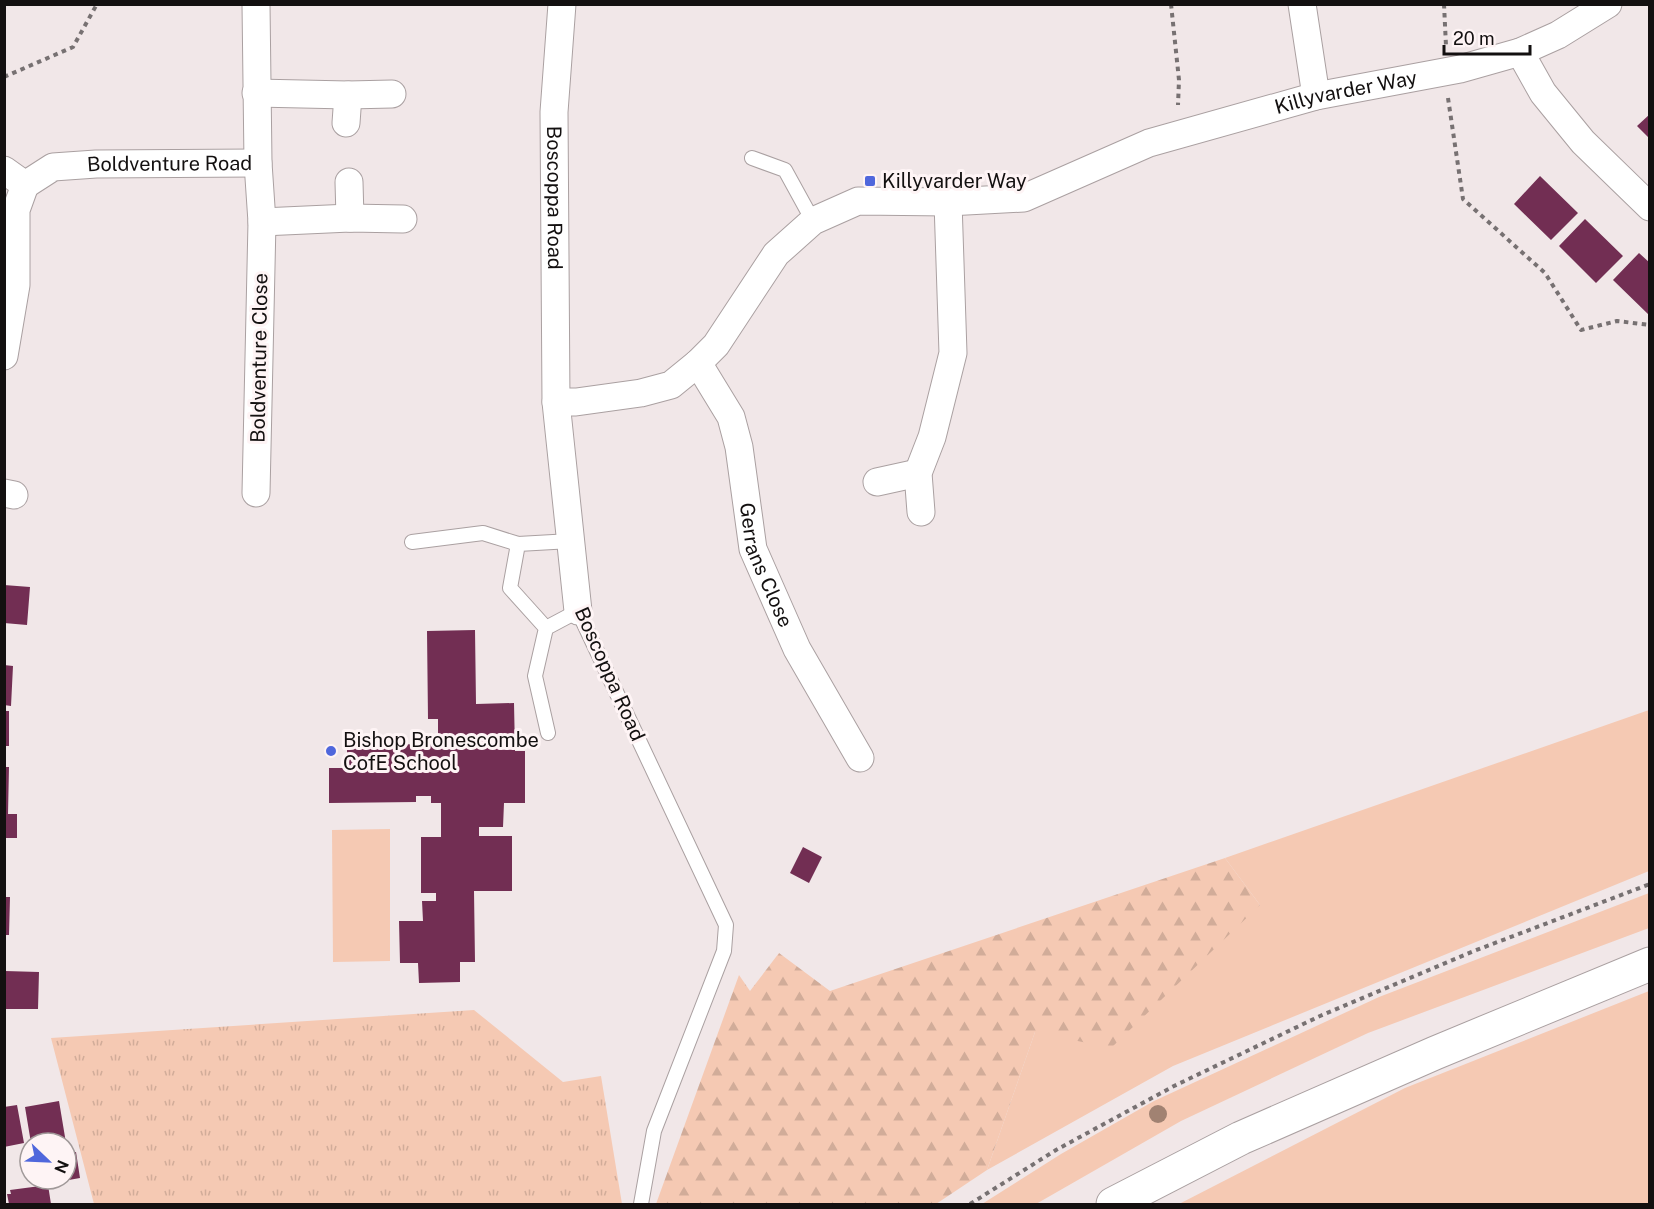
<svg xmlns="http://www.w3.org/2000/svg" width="1654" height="1209" font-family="'Public Sans',sans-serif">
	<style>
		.grass { fill: #f5c9b3 }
		.forest { fill: url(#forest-firs) }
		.park { fill: url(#park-tufts) }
		.building { fill: #722e53 }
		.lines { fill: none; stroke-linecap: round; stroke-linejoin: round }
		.lane-casing { stroke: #aaa0a1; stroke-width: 16 }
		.street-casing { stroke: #aaa0a1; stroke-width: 29 }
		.highway-casing { stroke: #aaa0a1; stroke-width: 35 }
		.path { stroke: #777172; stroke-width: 4; stroke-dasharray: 4.5 4.5; stroke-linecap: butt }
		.lane { stroke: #fff; stroke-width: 14 }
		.street { stroke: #fff; stroke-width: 27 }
		.highway { stroke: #fff; stroke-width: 33 }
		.tree { fill: #a18272 }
		.poi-dot { fill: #4f67dc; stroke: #fef4f5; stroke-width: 2 }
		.labels { text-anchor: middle; stroke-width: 6; stroke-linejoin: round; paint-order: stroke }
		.street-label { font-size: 20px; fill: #131010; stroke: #fef4f5 }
		.poi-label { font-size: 20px; fill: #131010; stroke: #fef4f5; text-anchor: start }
	</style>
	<defs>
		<pattern id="forest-firs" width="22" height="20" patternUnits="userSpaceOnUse" patternTransform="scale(1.5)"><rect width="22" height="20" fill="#f5c9b3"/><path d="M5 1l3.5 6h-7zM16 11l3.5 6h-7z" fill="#d1ac99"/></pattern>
		<pattern id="park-tufts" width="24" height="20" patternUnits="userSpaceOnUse" patternTransform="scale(1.5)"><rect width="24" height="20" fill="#f5c9b3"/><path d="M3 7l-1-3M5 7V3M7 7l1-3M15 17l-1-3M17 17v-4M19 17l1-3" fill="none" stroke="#d1ac99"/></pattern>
	</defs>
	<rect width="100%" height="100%" fill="#f1e7e8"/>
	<path class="grass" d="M1649,710V871L1173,1066L987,1170L1035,1032L1260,905L1225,858Z
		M390,829V961L333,962L332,830Z
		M1649,893V928L1368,1033L1181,1121L1036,1204H982L1061,1154L1154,1101L1379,997Z
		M1649,991V1204H1179L1405,1088Z"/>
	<path class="forest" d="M1225,858L1260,905L1111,1048L1035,1032L987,1170L936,1204H656L739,975L750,991L779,953L830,991Z"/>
	<path class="park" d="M474,1010L563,1082L601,1076L622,1204H94L51,1038Z"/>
	<path class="building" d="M1650,114V139L1637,126Z
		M1540,176L1578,213L1551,240L1514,204Z
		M1585,219L1623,256L1596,283L1559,246Z
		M1639,253L1650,263V316L1613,280Z
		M4,585L30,587L27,625L4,623Z
		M475,630L476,704L514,703L515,751H525V803H504L503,827H479V836H512V891H474L475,962H460V982L419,983L418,963H400L399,921H423L422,901H436V893H421V837H441V803H431V796H416V802L329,803V768H347V745L438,744V719H428L427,631Z
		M4,665L13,666L11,706L4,705Z
		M4,711H9V746H4Z
		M4,767H9L8,814H17V838H4Z
		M803,847L822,857L809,883L790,873Z
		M4,897H10L9,935H4Z
		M5,971L39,972L38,1009H5Z
		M59,1101L66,1143H31L25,1107Z
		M17,1105L24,1143L4,1147V1107Z
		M76,1152L80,1178L52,1183V1179H66V1153Z
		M48,1185L51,1204H9L7,1194H11L10,1190Z"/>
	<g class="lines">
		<defs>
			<path id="lane" d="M752,158L785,170L813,221
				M412,542L483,533L518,544L571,541
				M518,544L510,588L546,628L578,611L726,925L724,951L654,1131L641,1204
				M546,628L535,676L548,733"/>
			<g id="street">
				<path d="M256,4L258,163L262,222L256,493"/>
				<path id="s1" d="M562,4L554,112L556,402L578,611"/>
				<path d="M1302,4L1316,96"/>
				<path d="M1520,52L1543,93L1583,142L1650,207"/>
				<path d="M256,93L348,95L392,94"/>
				<path d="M346,123L348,95"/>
				<path d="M4,170L25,185"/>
				<path d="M349,182L350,218"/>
				<path id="s2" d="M25,185L53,167L96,164L258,163"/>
				<path d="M262,222L350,218L403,219"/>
				<path d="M4,356L16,285V210L25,185"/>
				<path id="s3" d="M698,363L731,417L739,447L753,549L797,649L860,758"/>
				<path id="s4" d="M556,402H576L641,393L671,385L698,363L716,345L776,254L813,221L858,201L948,202L1024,198L1149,143L1316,96L1460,69L1520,52L1558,35L1608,4"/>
				<path d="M877,482L918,473"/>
				<path d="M4,493L14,495"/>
				<path d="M921,512L918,473L932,437L953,353L948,202"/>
			</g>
			<path id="highway" d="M1113,1204L1241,1138L1435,1053L1650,964"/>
		</defs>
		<use href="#lane" class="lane-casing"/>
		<use href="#street" class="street-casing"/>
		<use href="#highway" class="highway-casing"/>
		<path class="path" d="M1171,4L1179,80L1178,105
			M1444,4L1446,46
			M4,77L73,47L97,4
			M1448,98L1463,199L1545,273L1581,330L1617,321L1650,325
			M970,1204L1056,1150L1174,1086L1320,1016L1474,951L1650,884"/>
		<use href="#lane" class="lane"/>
		<use href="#street" class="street"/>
		<use href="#highway" class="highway"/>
	</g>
	<circle class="tree" cx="1158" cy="1114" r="9"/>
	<g class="poi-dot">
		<rect x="864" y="175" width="12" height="12" rx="3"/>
		<circle cx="331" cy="751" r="6"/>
	</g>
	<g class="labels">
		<g class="street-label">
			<text dy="7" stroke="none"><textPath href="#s4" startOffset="891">Killyvarder Way</textPath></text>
			<text dy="7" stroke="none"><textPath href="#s2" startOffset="150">Boldventure Road</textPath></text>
			<text dy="7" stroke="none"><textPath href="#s1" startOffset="194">Boscoppa Road</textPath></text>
			<text transform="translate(259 358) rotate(-89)" y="7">Boldventure Close</text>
			<text dy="7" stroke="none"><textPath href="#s3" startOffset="216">Gerrans Close</textPath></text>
			<text transform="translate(610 674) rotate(66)" y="7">Boscoppa Road</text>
		</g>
		<g class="poi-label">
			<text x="882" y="188">Killyvarder Way</text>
			<text x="343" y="747">Bishop Bronescombe<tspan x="343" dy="23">CofE School</tspan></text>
		</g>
	</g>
	<rect width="1654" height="1209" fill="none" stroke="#131010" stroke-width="12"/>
	<g transform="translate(48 1161) rotate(113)"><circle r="28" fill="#fef4f5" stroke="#a09999" stroke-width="1.5"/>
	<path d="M0-4.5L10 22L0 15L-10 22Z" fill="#4f67dc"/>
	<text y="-9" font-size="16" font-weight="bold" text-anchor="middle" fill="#131010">N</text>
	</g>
	<path d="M1444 45v9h86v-9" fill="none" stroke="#131010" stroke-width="3"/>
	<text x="1453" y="45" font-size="18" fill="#131010" stroke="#fef4f5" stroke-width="4.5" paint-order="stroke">20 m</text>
</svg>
